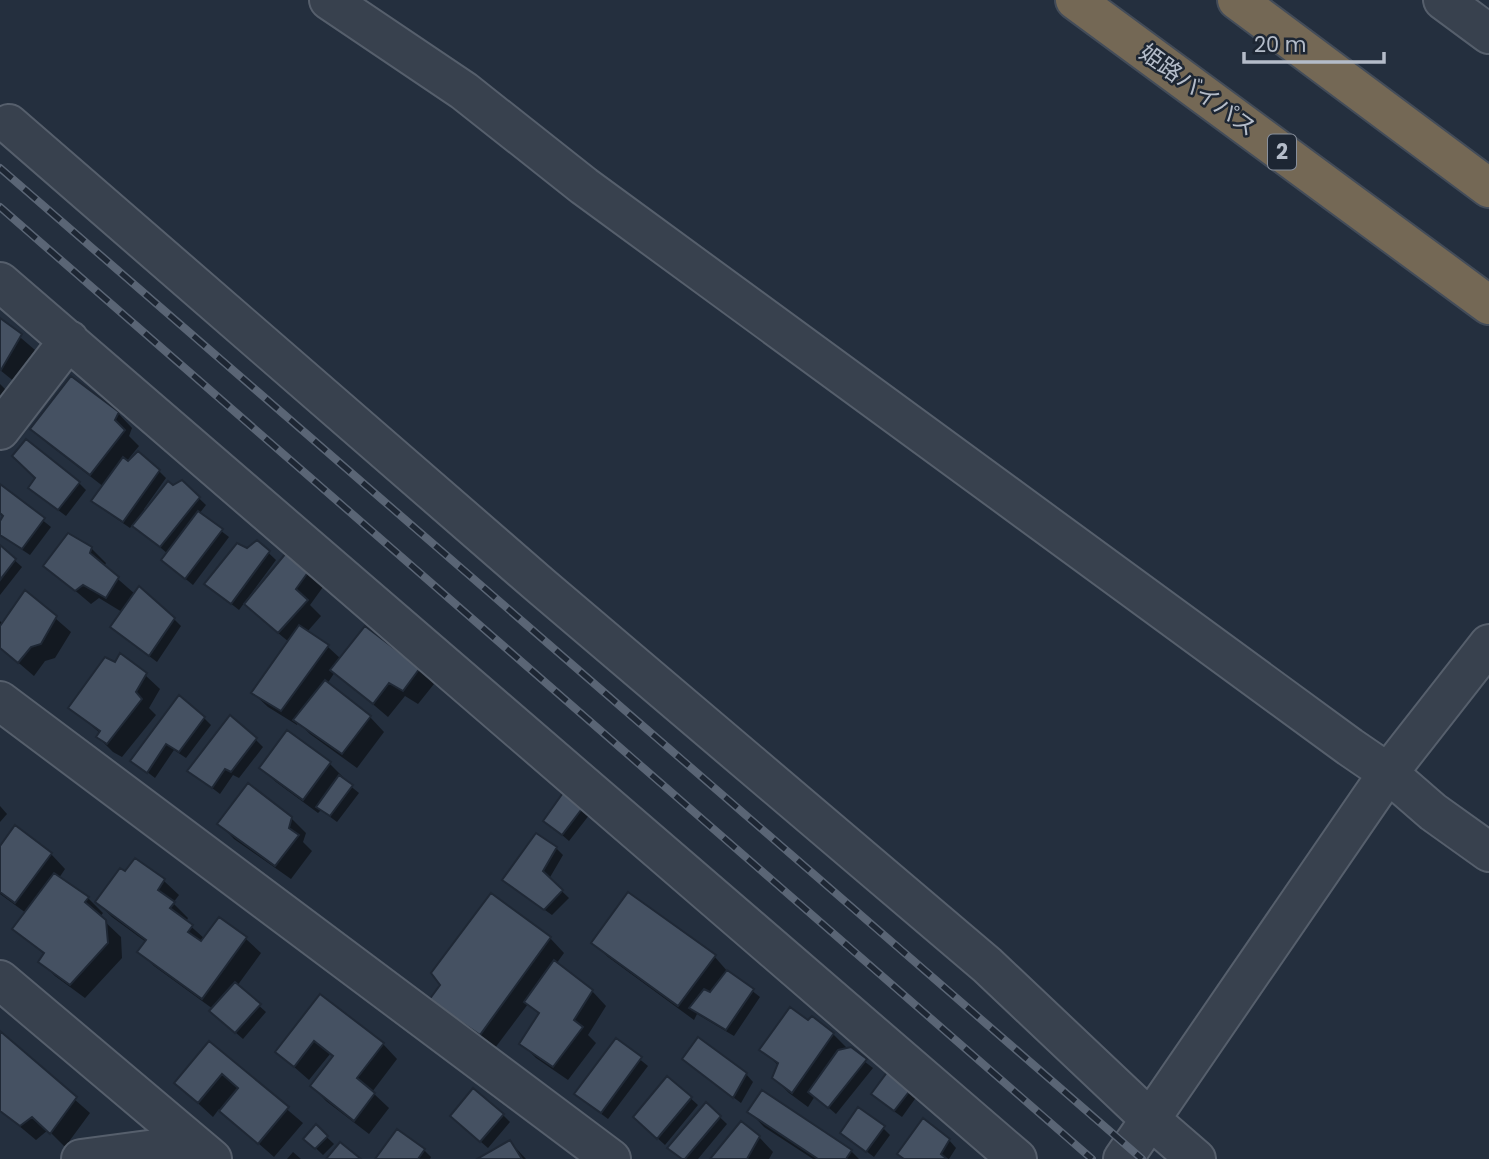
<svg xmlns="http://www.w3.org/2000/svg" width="1489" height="1159" font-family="Poppins,'Noto Sans JP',sans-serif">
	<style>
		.shadow { fill: #0007 }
		.building { fill: #455162; stroke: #1f2835; stroke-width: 2 }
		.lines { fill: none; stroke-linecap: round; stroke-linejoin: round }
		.minor-casing { stroke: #565f6c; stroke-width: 42 }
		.highway-casing { stroke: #434c59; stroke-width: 42 }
		.minor { stroke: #38414e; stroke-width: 38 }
		.highway { stroke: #746855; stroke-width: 38 }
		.rail-casing { stroke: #5a6575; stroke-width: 8 }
		.rail { stroke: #1d2633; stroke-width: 5; stroke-dasharray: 16; stroke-linecap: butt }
		.labels { text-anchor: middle; stroke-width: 5; stroke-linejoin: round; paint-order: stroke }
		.shield { fill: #1d2633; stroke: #878f9c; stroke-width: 2 }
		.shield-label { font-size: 21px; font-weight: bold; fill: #b4bcc9 }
		.street-label { font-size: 23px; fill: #b4bcc9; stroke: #1d2633 }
	</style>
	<rect width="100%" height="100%" fill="#242f3e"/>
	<path class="shadow" d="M0,320L35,350L16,383L0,370Z
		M0,384L18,402L0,421Z
		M118,413L132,428L129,436L139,446L122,467L159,471L166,478L144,509L146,511L173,487L182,482L206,505L199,514L229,537L193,585L171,567L168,554L133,524L130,528L101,508L94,501L104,487L47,443L33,429Z
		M79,483L86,490L66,516L38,495Z
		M0,486L51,527L30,555L0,535V525L4,517L0,514Z
		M257,542L276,560L239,610L206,584Z
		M0,547L22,567L0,595Z
		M91,548L106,563L104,567L135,594L174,619L181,626L157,662L120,634L122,612L99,598L91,604L46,566Z
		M308,572L323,587L310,605L321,616L307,632L328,647L341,659L419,669L434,684L418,704L405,696L388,717L335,672L327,684L370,717L384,732L357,768L310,734L298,722L297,725L268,707L253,693L289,642L261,619Z
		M25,592L71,632L55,658L45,661L34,676L0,647V621L3,624Z
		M145,675L160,689L149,708L156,715L122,757L113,752L98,737L100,733L71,708Z
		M204,718L211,725L186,758L174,750L155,778L133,761Z
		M287,733L330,764L344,778L343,780L359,793L337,822L321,810L318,813L276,782L261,768Z
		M256,740L263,747L239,778L233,775L220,794L190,771Z
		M566,793L590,814L569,841L546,821Z
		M0,806L7,814L0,822Z
		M291,818L306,833L303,842L312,851L291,879L234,839L220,824Z
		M556,848L563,855L549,879L569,898L552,915L511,886Z
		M0,849L51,854L65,869L59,878L88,898L103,913L100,917L121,937L122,958L85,998L55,976L41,962L45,955L14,929L26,913L0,894Z
		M135,860L164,881L179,895L173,903L188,918L186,922L205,939L220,919L246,939L261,953L237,986L266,1012L243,1039L219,1018L213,1009L154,966L140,952L146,942L112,917L97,902Z
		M550,938L564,953L556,964L592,991L606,1006L588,1035L596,1043L568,1080L536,1058L521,1043L540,1015L528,1004L495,1048L446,1014Z
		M593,943L714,956L728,972L760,997L734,1036L697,1014L694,1020L608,957Z
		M321,997L383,1044L397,1059L372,1092L389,1108L369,1134L326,1101L312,1086L334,1057L330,1054L309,1080L277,1052Z
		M808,1022L833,1034L848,1049L873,1068L836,1114L815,1096L808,1107L789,1093L774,1078L779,1066L761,1049Z
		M0,1034L90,1113L65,1147L48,1130L36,1140L0,1110Z
		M616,1040L648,1066L608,1119L583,1100Z
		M209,1043L303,1123L274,1157L219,1109L213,1117L176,1083Z
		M691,1066L746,1074L753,1082L741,1103Z
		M668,1078L698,1105L665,1145L642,1124Z
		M913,1085L920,1092L902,1117L880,1101Z
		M706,1104L727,1124L698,1159H682Z
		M750,1112L851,1151L859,1159H813L764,1127Z
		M503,1115L510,1122L488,1148L459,1123Z
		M316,1127L334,1144L323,1155L306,1139Z
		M883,1128L890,1135L874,1157L850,1139Z
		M759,1137L773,1152L769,1159H713Z
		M949,1140L956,1148L949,1159H904L899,1154Z
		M510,1142L526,1159H481Z
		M424,1150L431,1157L430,1159H377Z
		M293,1152L301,1159H287Z"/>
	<path class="building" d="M0,318L22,334L1,370L0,369Z
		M71,376L119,412L115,420L125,430L90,475L30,429Z
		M26,439L80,482L58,510L28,488L35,478L12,456Z
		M138,451L160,470L123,522L91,501L123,457L128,461Z
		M182,480L200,497L160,547L132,526L168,481L173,485Z
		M0,484L45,518L22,549L0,535V521L3,516L0,513Z
		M198,511L223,529L185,579L161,560Z
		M68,533L92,547L90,553L119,577L106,598L83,585L75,591L43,566Z
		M257,540L270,551L231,604L204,584L237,543L247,548Z
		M0,545L16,559L0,580Z
		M286,553L309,571L296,589L308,600L278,633L244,604Z
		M139,586L175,618L149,656L110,627Z
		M25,590L57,616L41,644L31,647L18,663L0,648V626Z
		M299,625L329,645L281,711L251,693Z
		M365,626L420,668L403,691L389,683L373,704L330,670Z
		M120,653L147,673L136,692L142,699L107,744L96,737L100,731L68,708L105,657L115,662Z
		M325,680L371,716L342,754L293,720Z
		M179,695L205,717L179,752L166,744L147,773L130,761Z
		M230,715L257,738L231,772L225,769L212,788L187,771Z
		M287,730L331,762L303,800L259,768Z
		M339,775L353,785L330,816L316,807Z
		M248,783L292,817L289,828L299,835L275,866L217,824Z
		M565,790L584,806L562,835L543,821Z
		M15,825L52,853L15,903L0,892V846Z
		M536,833L557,847L543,871L563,890L544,910L502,880Z
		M135,858L165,879L158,890L175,902L170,908L193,925L188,932L201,941L219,917L247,937L202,999L137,952L146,940L95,902L120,868L125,871Z
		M54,873L89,897L85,902L106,920L108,943L70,985L38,962L44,953L12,929Z
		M628,892L716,955L678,1006L591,943Z
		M491,893L551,937L480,1035L429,1000L440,985L431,973Z
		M554,960L593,990L574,1020L583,1027L553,1067L519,1044L539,1013L524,1002Z
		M727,970L754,989L726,1030L689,1008L704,989L710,992Z
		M235,982L261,1004L235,1033L209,1011Z
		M320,994L384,1043L357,1078L375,1093L354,1121L310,1086L333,1056L314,1041L294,1067L275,1052Z
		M790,1007L808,1020L812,1016L834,1033L792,1093L772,1078L778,1063L759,1050Z
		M0,1031L77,1097L50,1134L32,1117L20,1126L0,1111Z
		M698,1037L747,1073L733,1098L682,1059Z
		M616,1038L642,1057L601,1113L574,1094Z
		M209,1041L289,1107L258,1144L219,1111L238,1088L222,1074L198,1103L174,1083Z
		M851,1047L867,1059L828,1108L808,1092L838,1050Z
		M891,1067L915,1084L894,1111L871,1094Z
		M667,1076L692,1097L657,1139L633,1117Z
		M473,1088L504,1114L480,1142L450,1116Z
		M762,1090L852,1150L846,1159H818L747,1112Z
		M706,1102L721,1116L685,1159H682L667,1148Z
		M858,1107L885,1126L866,1152L840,1133Z
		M923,1118L950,1139L941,1154L947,1159H904L897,1154Z
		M741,1121L760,1136L747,1159H710Z
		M316,1124L328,1136L315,1149L303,1139Z
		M397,1129L425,1149L418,1159H375Z
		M510,1140L522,1159H477Z
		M340,1142L361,1159H326Z"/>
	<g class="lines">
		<defs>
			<path id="minor" d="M329,0L464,91L584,186L1350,747L1388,773L1433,812L1489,852
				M1443,0L1489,34
				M9,124L541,586L987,965L1151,1120L1196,1159
				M0,282L1017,1159
				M0,430L69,340
				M0,701L611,1159
				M0,980L212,1159
				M81,1159L193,1144
				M1123,1159L1388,773L1489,644"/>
			<path id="highway" d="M1075,0L1489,305
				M1237,0L1489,188"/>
		</defs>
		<use href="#minor" class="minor-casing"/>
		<use href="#highway" class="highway-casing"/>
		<use href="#minor" class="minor"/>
		<use href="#highway" class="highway"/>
		<defs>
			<path id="rail" d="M0,168L1142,1159
				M0,207L1092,1159"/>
		</defs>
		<use href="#rail" class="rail-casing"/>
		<use href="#rail" class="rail"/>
	</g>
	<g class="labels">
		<rect class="shield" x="1268" y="134.5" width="28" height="35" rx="5"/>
		<g class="shield-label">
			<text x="1282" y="159">2</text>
		</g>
		<g class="street-label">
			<text transform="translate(1198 90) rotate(36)" y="8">姫路バイパス</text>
		</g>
	</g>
	<path d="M1244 52v10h140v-10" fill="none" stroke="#b4bcc9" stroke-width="3.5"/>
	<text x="1254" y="52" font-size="21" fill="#b4bcc9" stroke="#1d2633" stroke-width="5" paint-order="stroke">20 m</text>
</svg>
